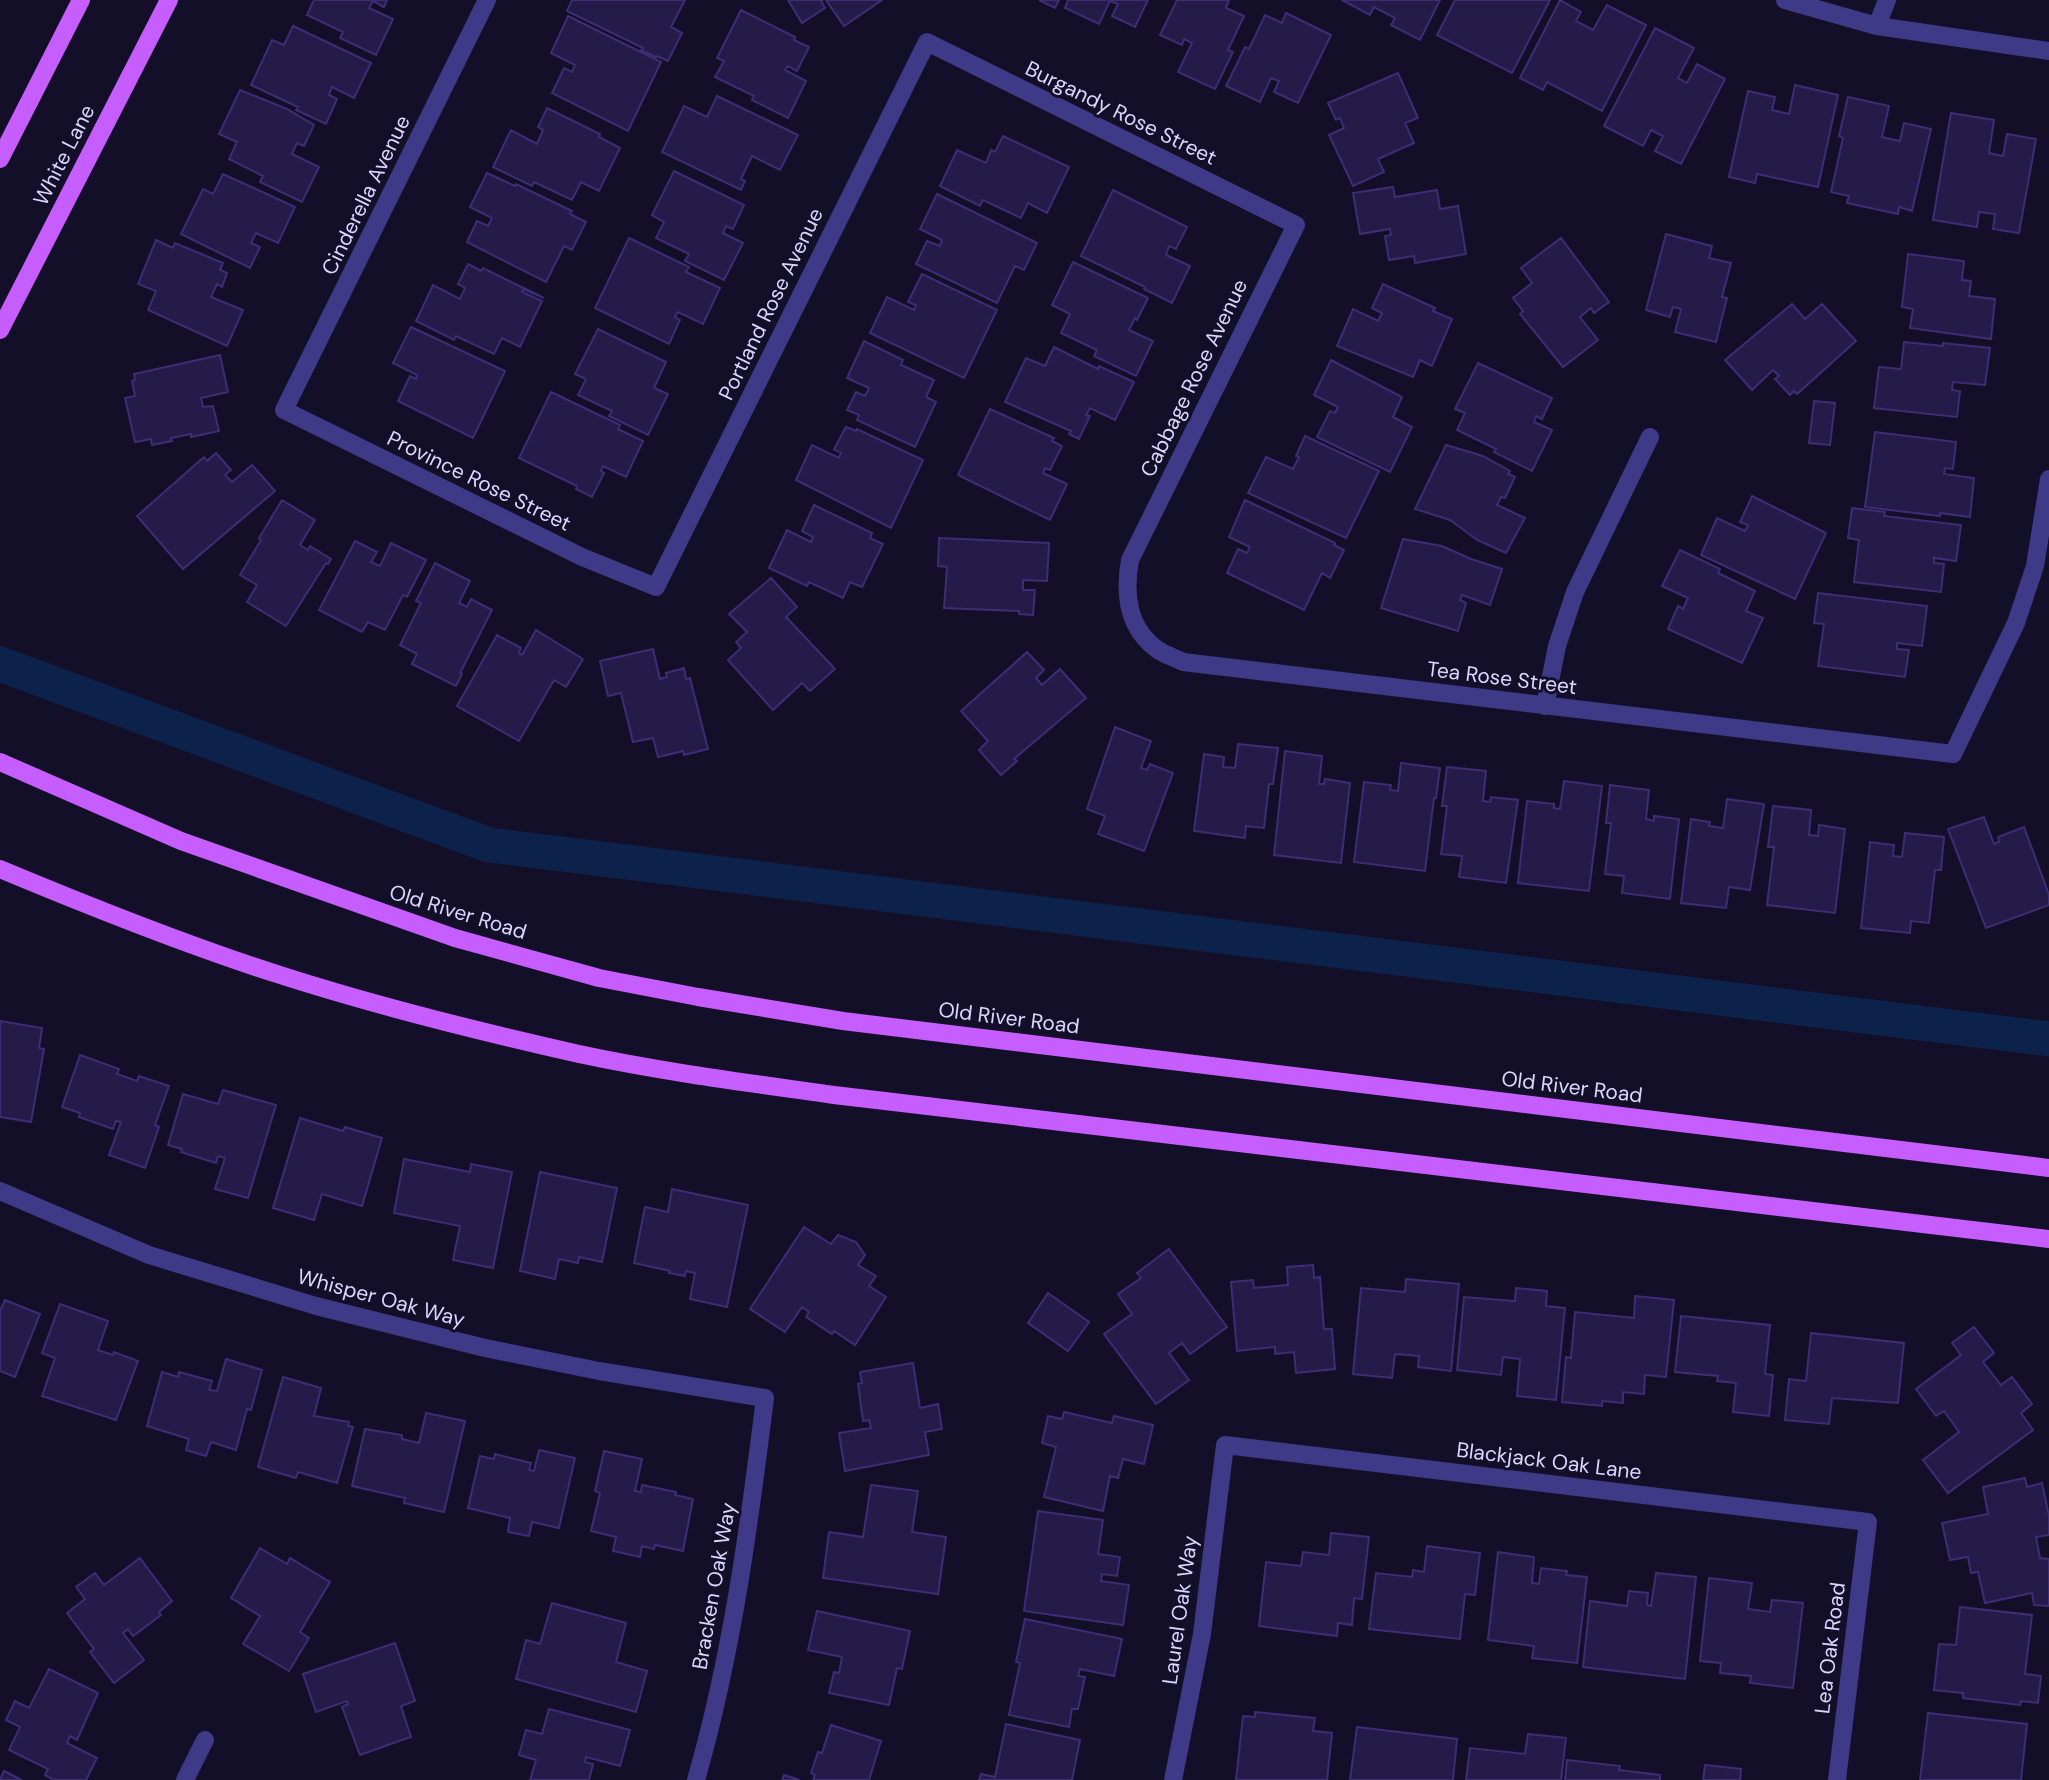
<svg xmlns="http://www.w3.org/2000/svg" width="2049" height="1780" font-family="'DM Sans',sans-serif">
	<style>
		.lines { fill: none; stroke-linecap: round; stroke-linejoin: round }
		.canal { stroke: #0c224b; stroke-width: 35 }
		.building { fill: #251b49; stroke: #3d2d75; stroke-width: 2 }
		.minor { stroke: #3e3a87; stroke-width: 18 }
		.major { stroke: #c65dff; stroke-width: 18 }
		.labels { text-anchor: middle; stroke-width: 6; stroke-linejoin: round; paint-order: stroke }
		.street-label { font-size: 21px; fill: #dcd6ff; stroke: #140f28 }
	</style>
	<rect width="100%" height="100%" fill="#140f28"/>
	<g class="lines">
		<path class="canal" d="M0,664L489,845L2049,1039"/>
	</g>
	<path class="building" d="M314,0H387L384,7L373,1L369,8L393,19L376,55L340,38L343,32L307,15Z
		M572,0H685L671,27L682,33L668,61L657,56L656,57L641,50L643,48L567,11Z
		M788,0H823L821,1L825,8L802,23Z
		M826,0H882L844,26Z
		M1039,0H1059L1055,8Z
		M1068,0H1148L1135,27L1112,16L1118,4L1110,1L1099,24L1065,8Z
		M1177,0H1229L1226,8L1244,16L1228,50L1233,52L1215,89L1178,72L1192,43L1184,39L1182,45L1160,35Z
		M1342,0H1440L1420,40L1391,25L1395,18L1374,7L1370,15Z
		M1455,0H1550L1512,73L1437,35Z
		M1560,0L1581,12L1576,21L1593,30L1607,5L1646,25L1602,111L1547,82L1543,90L1520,78Z
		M741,10L795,37L794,40L809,47L797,71L788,66L785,70L806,81L788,118L752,100L754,96L715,77L724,61L717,58Z
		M1286,13L1331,35L1298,103L1274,92L1279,81L1271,78L1260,102L1226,86L1245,47L1249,49L1265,15L1282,23Z
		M568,16L661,62L628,131L552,93L564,68L572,72L575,65L551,53Z
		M293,26L371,63L354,98L332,87L329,95L337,99L326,124L296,110L298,107L251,85L272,40L284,45Z
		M1655,28L1694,48L1678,78L1687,83L1697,64L1725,79L1681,164L1655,151L1663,136L1651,130L1643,146L1604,126Z
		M1398,73L1418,118L1405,123L1414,143L1378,159L1384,172L1353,186L1329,135L1344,128L1340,118L1336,120L1328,103Z
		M1795,85L1838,95L1818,187L1757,174L1755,183L1729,177L1748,91L1775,97L1772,110L1789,114Z
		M240,90L287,109L314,125L304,146L297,143L292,154L319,167L302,202L260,182L263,176L229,159L237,142L219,134Z
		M717,96L798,135L780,170L752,156L741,179L745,181L741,190L662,152L684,106L707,117Z
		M1848,97L1889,106L1882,137L1900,141L1904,123L1931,129L1912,211L1899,207L1898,214L1847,203L1849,196L1831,192L1843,138L1839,136Z
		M547,108L600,134L599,137L620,148L599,191L581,182L572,200L534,182L532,186L493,167L511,130L537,144L543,130L538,127Z
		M1951,113L1994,120L1989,153L2003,156L2007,134L2036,139L2019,233L1993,229L1995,214L1979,212L1977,227L1933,220Z
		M1003,136L1069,167L1047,213L1028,203L1021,218L983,200L980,206L940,186L957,150L986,163L991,150L995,152Z
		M674,171L744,205L733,229L726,226L723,233L743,243L724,280L685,261L689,254L656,238L664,222L652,215Z
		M487,173L515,186L516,184L572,211L570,214L586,222L572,250L564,246L546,282L467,242L477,221L488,226L492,218L470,207Z
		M223,174L295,207L278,243L256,233L251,243L260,247L250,268L181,234L203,189L213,194Z
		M1393,187L1395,197L1437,190L1440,209L1458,206L1466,254L1415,263L1414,256L1389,260L1385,236L1391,235L1390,229L1360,234L1353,193Z
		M1113,190L1187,227L1176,249L1169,246L1166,255L1190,266L1172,303L1144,289L1145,287L1081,256Z
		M937,194L1037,243L1024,270L1015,266L997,303L916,264L927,241L940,246L942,240L920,229Z
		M1666,234L1712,246L1709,258L1731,263L1722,297L1727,298L1716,342L1675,332L1681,309L1673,307L1670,317L1646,310Z
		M629,238L689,267L686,272L720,288L703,324L678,312L675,317L680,320L669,344L595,308Z
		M1561,238L1609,302L1594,313L1591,308L1580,317L1598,340L1563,367L1520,314L1523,311L1513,298L1532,283L1521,268Z
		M156,240L173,248L175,243L223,263L220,270L227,273L222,287L217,284L211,297L243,310L227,346L148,310L156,291L138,284Z
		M1908,254L1964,261L1962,280L1971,281L1969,296L1995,299L1991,339L1910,328L1913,309L1902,307Z
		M1073,262L1148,298L1137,320L1135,318L1129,330L1153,341L1136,376L1094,356L1097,350L1061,333L1070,314L1052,305Z
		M468,264L481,271L483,268L544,298L523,289L522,292L542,301L520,347L502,338L494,354L456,336L454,340L416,321L433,285L460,299L465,288L458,284Z
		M922,274L997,310L964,378L870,333L887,297L914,310L916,305L908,302Z
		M1383,284L1435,308L1433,311L1452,319L1432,366L1420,360L1413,377L1337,346L1353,309L1378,321L1382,313L1372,308Z
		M1792,304L1805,319L1822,304L1856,341L1797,394L1794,391L1790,395L1775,379L1779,376L1773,370L1752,390L1725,360Z
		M411,327L505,371L473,438L398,401L410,376L416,379L417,375L393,363Z
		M598,329L666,362L654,388L668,394L648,435L609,416L612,411L578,395L586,379L575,374Z
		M864,341L903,360L901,365L934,380L926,397L936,402L915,447L857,420L859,415L847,410L856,392L865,396L869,388L847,378Z
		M1904,342L1943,346V343L1990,348L1985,385L1953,382L1952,390L1960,391L1957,417L1874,408L1879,367L1901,369Z
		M1054,347L1098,369L1099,366L1134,382L1115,420L1090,408L1086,415L1090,416L1079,439L1069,434L1071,431L1005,402L1026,358L1045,366Z
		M220,355L228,392L201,398L203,407L213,406L219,431L191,437V434L171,438L172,441L152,445L151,439L135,442L125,398L135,396L132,381L135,380L134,374Z
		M1331,360L1402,397L1393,417L1412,427L1390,472L1317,437L1330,411L1335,413L1338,407L1314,395Z
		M1478,363L1552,398L1542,419L1536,416L1534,422L1552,430L1532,471L1494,452L1496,449L1457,430L1465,413L1455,409Z
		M551,392L620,425L618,429L643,441L626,477L603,466L601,471L604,473L592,497L576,489L577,486L519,458Z
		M1814,401L1835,403L1830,445L1809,443Z
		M990,409L1054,438L1052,441L1062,446L1050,470L1045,468L1043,473L1067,484L1050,520L958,475Z
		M846,427L856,431L857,429L923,460L891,528L796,480L812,445L839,458L841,453L834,449Z
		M1875,432L1956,442L1953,469L1945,468L1944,474L1974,478L1970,517L1940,513V516L1865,507Z
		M1305,436L1379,471L1346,538L1248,493L1266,457L1293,469L1299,457L1296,456Z
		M1446,445L1483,456L1510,471L1508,474L1515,477L1505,498L1501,497L1497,505L1525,518L1506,553L1477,540L1450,520L1415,509Z
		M216,453L231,470L225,475L232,482L252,465L275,491L183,569L137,516L204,457L207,461Z
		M1752,496L1826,533L1795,599L1701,555L1717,518L1745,531L1748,525L1740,522Z
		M282,500L315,520L300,545L308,550L310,546L331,559L328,564L326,563L286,626L247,602L257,585L240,575L261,540L259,538Z
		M1245,500L1335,543L1334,545L1344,550L1330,578L1322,573L1304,610L1227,573L1238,549L1247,553L1250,547L1229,537Z
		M814,505L872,533L870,538L883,544L862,587L850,582L843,598L809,582L807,586L769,568L787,530L811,542L813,537L802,531Z
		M1852,508L1885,512L1884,516L1961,525L1956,561L1934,558V563L1944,564L1941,592L1854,582L1859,540L1848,538Z
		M939,538L1049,543L1047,581L1023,580V590H1035L1033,615L1019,614V611L944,608L947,567L938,566Z
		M1403,539L1442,546L1471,559L1502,569L1490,605L1462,595L1460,600L1466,603L1458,631L1381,608Z
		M355,541L377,552L371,562L380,566L391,543L426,560L407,597L403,595L385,630L368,622L362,632L319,610Z
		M1680,550L1720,569L1718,573L1755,591L1746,611L1763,618L1742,663L1668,629L1678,606L1683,609L1688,598L1662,586Z
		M435,563L470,581L459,603L467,607L471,599L492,610L460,673L462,674L456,686L412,664L417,654L400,645L421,603L416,601Z
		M771,578L797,607L786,617L835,669L810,691L802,683L773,710L728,660L741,648L736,642L747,632L729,614Z
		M1818,593L1927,606L1922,646L1897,643V649L1909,650L1905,677L1818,666L1824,624L1814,623Z
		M536,630L583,659L566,687L554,680L519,741L457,706L497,635L521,648L519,653L522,655Z
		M653,649L660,679L667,677L666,673L684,668L686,679L690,678L708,749L684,755L683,751L658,757L653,738L633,742L621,693L608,696L600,661Z
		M1027,652L1044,670L1036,678L1042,685L1060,669L1086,698L1014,759L1017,761L1001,775L979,750L988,741L961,711Z
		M1115,727L1151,741L1141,768L1147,770L1150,764L1173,773L1144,851L1098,834L1105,816L1087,809Z
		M1238,744L1278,748L1273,784H1269L1264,828L1246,826L1245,838L1194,831L1204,754L1224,757L1223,767L1235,768Z
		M1285,751L1322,756L1319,784H1324L1325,779L1350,783L1341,863L1274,855Z
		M1401,763L1440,768L1436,798H1434L1425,871L1354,862L1364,782L1391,785L1390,790L1398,791Z
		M1447,767L1486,771L1483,801L1490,802L1491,797L1518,800L1506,883L1459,877L1462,856L1441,854L1447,806H1442Z
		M1564,781L1602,786L1589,891L1518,883L1527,801L1554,804V808L1560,809Z
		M1610,785L1649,790L1646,819L1654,821V816L1679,819L1670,899L1622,893L1624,876L1605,874L1611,823H1606Z
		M1727,799L1764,804L1750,890L1729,887L1726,908L1681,903L1691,819L1710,822L1709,826L1723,828Z
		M1773,806L1811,810L1809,835L1818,836L1819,825L1845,829L1835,913L1767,905L1774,847H1768Z
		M1984,817L1994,844L1999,842L1998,837L2024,827L2049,895V905L1986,928L1948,829Z
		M1905,833L1944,837L1941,870H1935L1929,923L1911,921L1910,933L1861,928L1870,842L1894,845L1893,856L1902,857Z
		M0,1021L42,1028L39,1048L44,1049L31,1122L0,1117Z
		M80,1055L119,1069L117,1074L137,1081L139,1076L169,1086L155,1125L159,1127L145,1168L109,1155L121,1122L116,1121L113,1129L79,1117L80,1113L62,1107Z
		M223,1090L276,1105L248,1198L215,1189L225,1158L218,1156L216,1163L181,1152L182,1149L168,1145L183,1094L218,1104Z
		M300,1118L343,1131L345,1127L382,1138L362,1206L322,1194L314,1220L273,1208Z
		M404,1159L470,1172L471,1164L512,1172L493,1268L453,1260L460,1226L394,1213Z
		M540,1172L617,1188L602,1262L579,1257L578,1263L559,1259L555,1279L520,1271Z
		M672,1189L748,1205L727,1307L690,1299L695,1273L686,1271L685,1276L669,1273L670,1271L634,1263L645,1207L668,1212Z
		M804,1227L831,1244L838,1235L856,1242L865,1255L858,1265L876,1276L869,1286L886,1297L855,1345L834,1331L832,1334L806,1317L809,1312L802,1307L785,1332L750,1309Z
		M1169,1249L1227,1327L1190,1354L1182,1343L1169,1353L1189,1380L1156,1404L1104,1334L1132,1314L1118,1294L1141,1278L1137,1273Z
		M1313,1265L1314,1278L1320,1277L1324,1329H1332L1335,1369L1296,1373L1294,1352L1275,1354V1347L1237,1351L1231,1282L1253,1280L1254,1288L1288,1285L1287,1267Z
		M1406,1279L1459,1284L1451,1371L1418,1367L1419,1356L1395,1354L1392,1378L1353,1374L1361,1288L1405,1292Z
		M1516,1288L1547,1291L1546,1306L1565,1308L1556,1400L1517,1396L1520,1359L1503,1357L1501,1375L1457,1370L1464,1297L1515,1301Z
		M1048,1293L1089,1322L1068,1351L1028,1323Z
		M1635,1296L1674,1300L1666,1377L1645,1375L1644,1394L1623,1392V1403L1602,1401V1406L1562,1402L1566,1357L1571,1358L1575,1312L1634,1318Z
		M5,1300L40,1314L15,1377L0,1371V1311Z
		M60,1304L108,1321L98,1350L113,1355L114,1352L138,1361L116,1420L42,1396L55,1358L42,1353Z
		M1681,1316L1770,1325L1765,1374L1773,1375L1769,1416L1733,1412L1736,1383L1717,1381L1718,1376L1675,1372Z
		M1974,1327L1994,1353L1983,1362L2001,1385L2012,1377L2032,1404L2021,1413L2033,1430L1948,1493L1923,1460L1959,1432L1944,1411L1936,1416L1916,1389L1961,1355L1952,1343Z
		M1811,1333L1904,1343L1898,1403L1832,1398L1829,1424L1785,1420L1789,1379L1806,1381Z
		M226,1359L262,1370L251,1410L247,1409L236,1450L211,1442L206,1456L186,1450L189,1439L147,1426L162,1372L178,1377L179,1372L212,1381L209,1390L217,1391Z
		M913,1363L920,1408L938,1404L942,1429L925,1432L929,1455L845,1471L839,1433L871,1428L869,1420L863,1421L858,1384L862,1383L860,1372Z
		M283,1377L321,1388L314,1416L349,1422L348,1426L353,1427L337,1483L298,1472L296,1478L258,1467Z
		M1064,1412L1112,1423L1114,1416L1153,1425L1144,1464L1123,1459L1118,1478L1110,1476L1103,1511L1044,1497L1056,1447L1042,1443L1048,1416L1062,1419Z
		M426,1413L465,1421L444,1512L404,1503L405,1498L352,1486L365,1429L402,1435V1439L419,1443Z
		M539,1450L575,1458L559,1528L532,1522L529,1536L508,1532L510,1518L468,1508L480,1456L494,1459L495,1454L531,1463L529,1470L534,1471Z
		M604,1451L642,1459L635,1491L641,1492L642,1485L676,1492L675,1495L693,1499L683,1551L655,1545L654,1549L642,1546L640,1557L613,1551L616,1537L591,1531L600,1493L595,1491Z
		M2025,1478L2027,1487L2042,1483L2049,1516V1535L2036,1537L2040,1558L2049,1559V1606L2034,1605L2032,1593L1985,1603L1978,1572L1971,1573L1968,1557L1950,1560L1942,1523L1988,1514L1983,1487Z
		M871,1485L918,1491L912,1532L946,1537L938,1594L823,1578L829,1532L863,1537Z
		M1038,1511L1103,1520L1098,1554L1120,1557L1117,1576L1102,1574L1101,1581L1129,1585L1123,1625L1024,1611Z
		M1331,1533L1369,1537L1362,1599L1354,1598L1352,1625L1338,1623L1337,1636L1259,1626L1266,1562L1301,1566L1303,1552L1329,1555Z
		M1427,1546L1480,1553L1475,1595L1465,1594L1460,1639L1369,1629L1376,1573L1412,1577L1413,1570L1424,1572Z
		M260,1548L287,1564L290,1558L330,1582L300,1632L309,1638L289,1671L243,1644L260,1616L231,1598Z
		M1498,1552L1534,1557L1532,1583L1539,1584L1541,1568L1567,1571L1566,1575L1587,1577L1577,1663L1532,1658L1534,1646L1488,1640Z
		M140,1558L172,1601L159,1612L161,1615L133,1636L128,1629L123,1633L144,1660L114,1683L90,1652L94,1649L67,1613L85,1599L76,1587L95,1573L104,1585Z
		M1656,1573L1696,1577L1685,1679L1583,1667L1590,1601L1627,1606L1629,1591L1648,1593L1647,1605L1651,1606Z
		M1709,1578L1752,1583L1748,1609L1770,1612L1772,1600L1803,1603L1793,1688L1750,1683L1751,1676L1720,1673L1721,1663L1700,1661Z
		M552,1603L626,1623L616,1662L647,1671L636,1712L516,1679L526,1640L540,1644Z
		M1960,1607L2032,1615L2025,1674L2041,1676L2038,1703L2021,1701L2020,1705L1963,1698V1693L1934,1690L1939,1644L1956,1645Z
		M817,1611L910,1631L902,1669L897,1668L889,1705L829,1693L834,1672L839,1673L842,1657L808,1650Z
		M1025,1619L1122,1639L1114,1676L1080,1669L1078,1676L1085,1677L1078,1709H1072L1069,1727L1009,1715L1020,1663L1016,1662Z
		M395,1643L415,1701L401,1706L411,1737L360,1755L342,1707L348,1704L347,1701L316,1712L303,1674Z
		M49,1669L98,1693L77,1740L70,1736L67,1743L97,1758L86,1780H54L45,1775L48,1769L9,1750L20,1727L6,1720L15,1701L29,1708Z
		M549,1709L630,1730L620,1766L586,1757L585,1762L593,1764L589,1780H530L536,1760L519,1755L526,1730L542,1734Z
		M1255,1712L1315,1718L1313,1731L1332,1733L1327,1780H1236L1243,1716L1255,1717Z
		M1928,1713L2027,1724L2021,1780H1920Z
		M1006,1724L1080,1740L1072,1780H979L981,1774L995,1777Z
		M831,1725L881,1741L869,1780H813L815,1775L811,1773L818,1752L822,1753Z
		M1357,1727L1457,1739L1453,1780H1350Z
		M1528,1734L1566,1738L1561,1780H1466L1470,1748L1525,1754Z
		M1567,1760L1620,1766L1619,1770L1660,1775V1780H1565Z
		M1705,1765L1741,1769L1740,1780H1703Z
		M4,1771L22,1780H0Z
		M784,1775L800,1780H782Z"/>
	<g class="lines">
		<path class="minor" d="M487,0L284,410L582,557L656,587L927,42L1296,225L1130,560C1124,594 1127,628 1158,650C1166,655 1175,658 1183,662L1953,754L2016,623L2035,566L2049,479
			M1785,0L1877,26L2049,51
			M1877,26L1887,0
			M1545,706L1557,646L1575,592L1650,437
			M0,1191L149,1255L316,1306L485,1348L599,1371L765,1398C749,1527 732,1655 696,1780
			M185,1780L205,1740
			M1173,1780L1202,1634L1225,1445L1868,1522L1837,1780"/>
		<path class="major" d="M0,159L81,0
			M0,330L169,0
			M0,762L181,841L455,938L599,978L698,997L843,1021L2049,1168
			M0,869C91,907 183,944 277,974C376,1006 477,1031 579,1054C663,1072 749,1083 834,1095L2049,1239"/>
	</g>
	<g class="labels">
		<g class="street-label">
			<text transform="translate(1121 113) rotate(26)" y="7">Burgandy Rose Street</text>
			<text transform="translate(64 155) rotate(-63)" y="7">White Lane</text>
			<text transform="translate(366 195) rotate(-64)" y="7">Cinderella Avenue</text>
			<text transform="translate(771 304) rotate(-64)" y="7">Portland Rose Avenue</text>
			<text transform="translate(1194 378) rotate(-64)" y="7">Cabbage Rose Avenue</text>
			<text transform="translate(479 481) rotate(26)" y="7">Province Rose Street</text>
			<text transform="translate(1502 678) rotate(7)" y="7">Tea Rose Street</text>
			<text transform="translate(458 912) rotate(17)" y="7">Old River Road</text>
			<text transform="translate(1009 1018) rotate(7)" y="7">Old River Road</text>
			<text transform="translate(1572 1087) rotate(7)" y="7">Old River Road</text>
			<text transform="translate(381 1298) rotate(15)" y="7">Whisper Oak Way</text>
			<text transform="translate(1549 1461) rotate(7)" y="7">Blackjack Oak Lane</text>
			<text transform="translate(714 1586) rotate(-80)" y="7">Bracken Oak Way</text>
			<text transform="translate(1180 1610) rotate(-82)" y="7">Laurel Oak Way</text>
			<text transform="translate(1830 1648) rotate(-83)" y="7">Lea Oak Road</text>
		</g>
	</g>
</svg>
